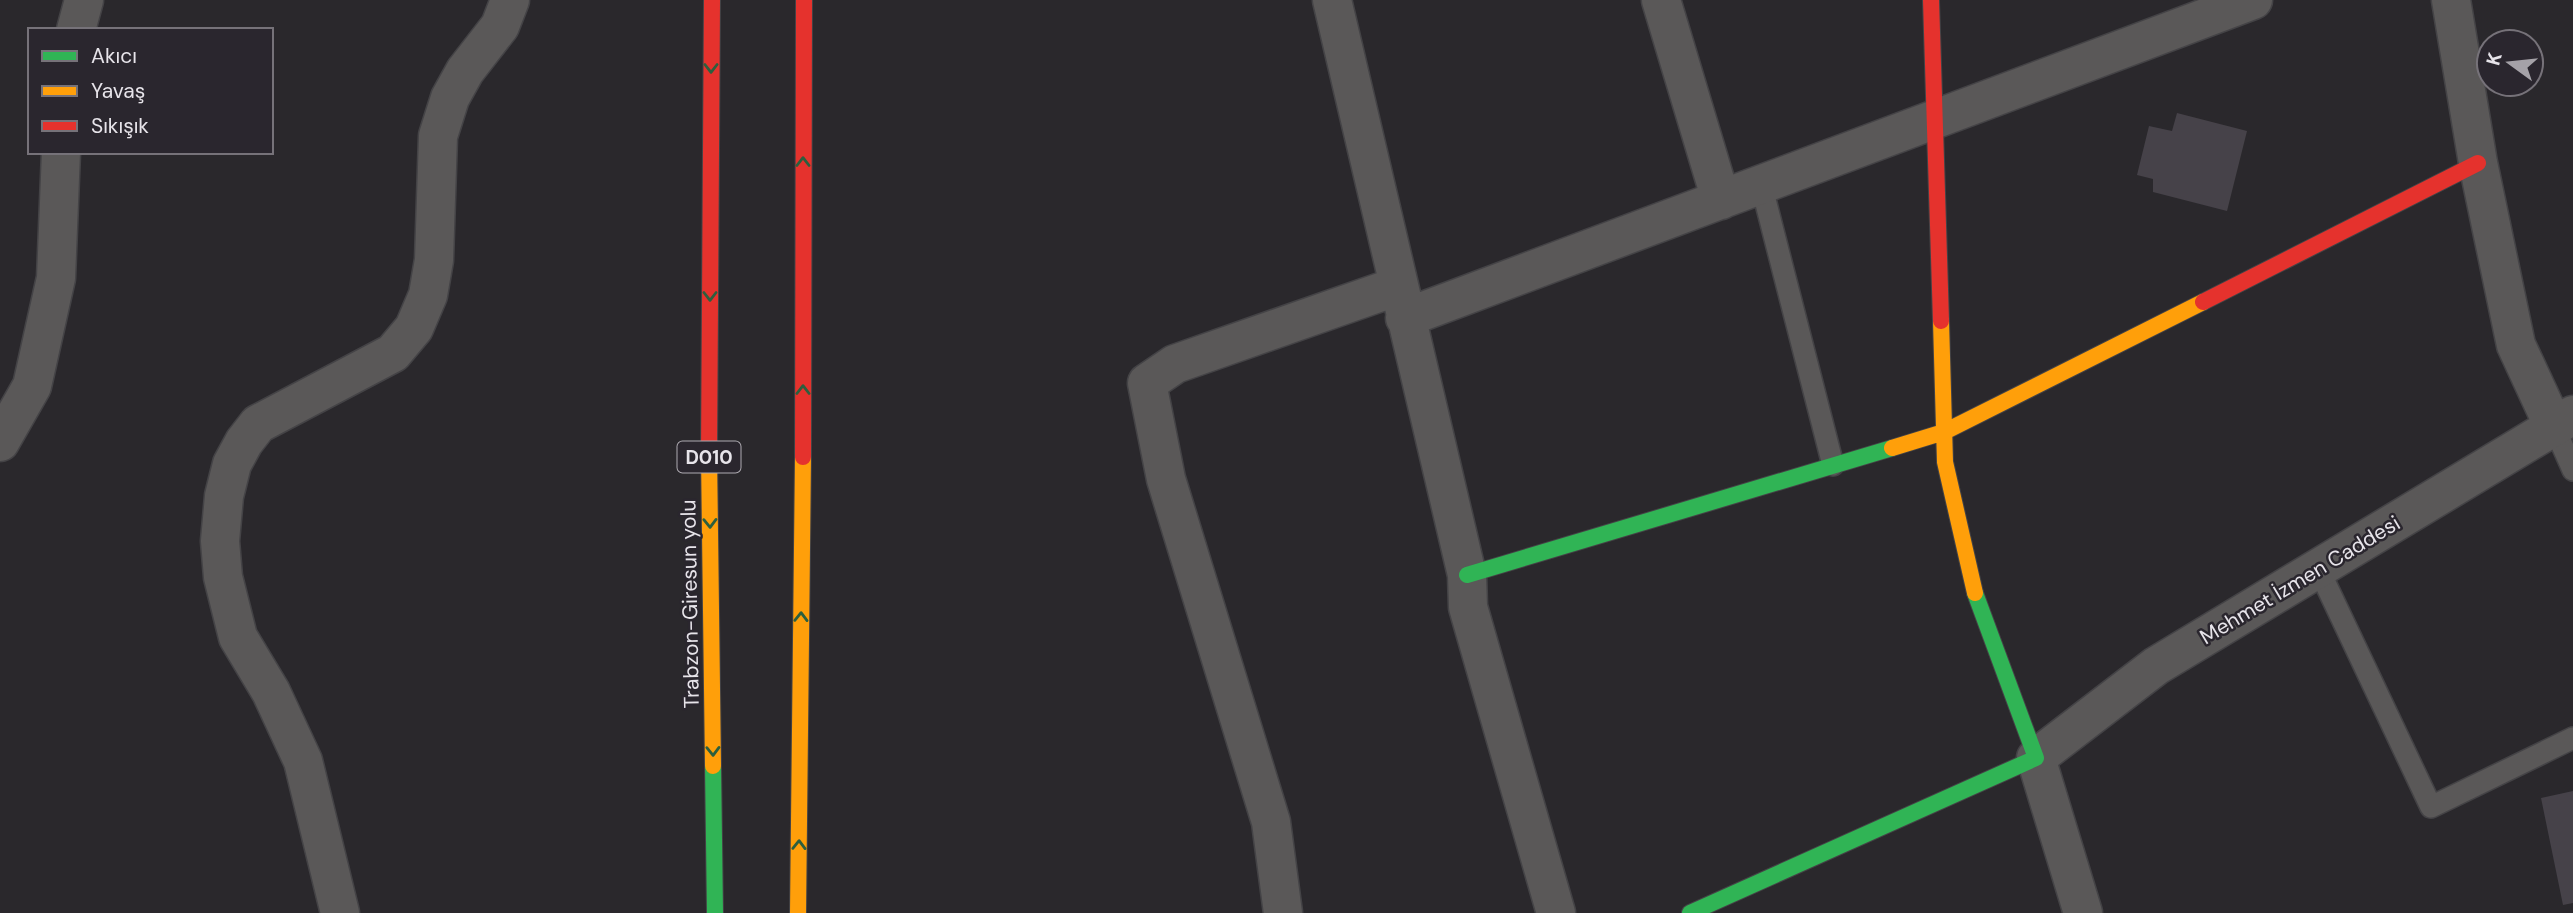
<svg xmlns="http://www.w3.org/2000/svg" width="2573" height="913" font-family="'DM Sans',sans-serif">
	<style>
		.building { fill: #464249 }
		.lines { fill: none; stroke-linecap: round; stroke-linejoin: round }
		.lane-casing { stroke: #444346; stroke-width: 24 }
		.street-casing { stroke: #444346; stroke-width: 41 }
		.fast-casing { stroke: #444346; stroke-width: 18 }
		.slow-casing { stroke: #444346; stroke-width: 18 }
		.jam-casing { stroke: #444346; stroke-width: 18 }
		.lane { stroke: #5a5858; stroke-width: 21 }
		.street { stroke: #5a5858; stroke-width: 38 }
		.fast { stroke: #30b455; stroke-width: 16 }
		.slow { stroke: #ff9f0a; stroke-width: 16 }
		.jam { stroke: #e5322d; stroke-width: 16 }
		.oneway { stroke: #2c5f3e }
		.labels { text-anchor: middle; stroke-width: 5; stroke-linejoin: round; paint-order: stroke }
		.shield { fill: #2a262e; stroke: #aeabb2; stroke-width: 2 }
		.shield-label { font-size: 19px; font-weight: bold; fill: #e7e4ea }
		.street-label { font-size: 21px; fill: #e7e4ea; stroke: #2a262e }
	</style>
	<rect width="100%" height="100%" fill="#2a282c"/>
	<path class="building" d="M2177,113L2247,131L2227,211L2153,192V179L2137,175L2149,126L2172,131Z
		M2573,791V903L2563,905L2541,798Z"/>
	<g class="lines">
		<defs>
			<path id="lane" d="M1761,184L1833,465
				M2554,427L2573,470
				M2318,568L2431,807L2573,738"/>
			<path id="street" d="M1332,0L1467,575L1468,607L1556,913
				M1661,0L1721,200
				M2451,0L2478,163L2516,345L2554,427
				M76,30L84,0
				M1405,318L2253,0
				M0,442L32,386L56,278L61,152
				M340,913L303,761L271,692L238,637L223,577L220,541L224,496L232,464L244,442L258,424L393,353L414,328L428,295L434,260L438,136L450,98L465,71L500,26L510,0
				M1283,913L1271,822L1166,479L1147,383L1175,364L1398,286
				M2083,913L2036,758L2156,666L2573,415"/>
			<path id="fast" d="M1467,575L1892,448
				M713,766L715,913
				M1690,913L2036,758L1975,593"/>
			<path id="slow" d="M1941,321L1945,462L1975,593
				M1892,448L1944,432L2203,302
				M709,454L713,766
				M798,913L803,457"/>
			<path id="jam" d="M1931,0L1941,321
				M2203,302L2478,163
				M709,454L712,0
				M803,457L804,0"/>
		</defs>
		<use href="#lane" class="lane-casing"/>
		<use href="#street" class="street-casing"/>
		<use href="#fast" class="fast-casing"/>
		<use href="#slow" class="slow-casing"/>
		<use href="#jam" class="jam-casing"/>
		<use href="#lane" class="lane"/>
		<use href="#street" class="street"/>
		<use href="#fast" class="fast"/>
		<use href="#slow" class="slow"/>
		<use href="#jam" class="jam"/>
	</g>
	<defs><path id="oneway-chevron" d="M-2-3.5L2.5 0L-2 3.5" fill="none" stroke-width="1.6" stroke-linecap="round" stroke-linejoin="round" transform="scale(1.75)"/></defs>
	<g class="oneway">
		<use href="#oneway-chevron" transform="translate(711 68) rotate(90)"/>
		<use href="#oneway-chevron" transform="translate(803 162) rotate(-90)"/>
		<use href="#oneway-chevron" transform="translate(710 296) rotate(90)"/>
		<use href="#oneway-chevron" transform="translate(803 390) rotate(-90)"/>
		<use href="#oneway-chevron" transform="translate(710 523) rotate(89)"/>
		<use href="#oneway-chevron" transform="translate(801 617) rotate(-89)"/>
		<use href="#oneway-chevron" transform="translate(713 751) rotate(89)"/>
		<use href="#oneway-chevron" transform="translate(799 845) rotate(-89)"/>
	</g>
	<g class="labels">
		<rect class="shield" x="677.5" y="441.5" width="63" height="31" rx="5"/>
		<g class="shield-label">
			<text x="709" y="464">D010</text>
		</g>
		<g class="street-label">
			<text transform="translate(2300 580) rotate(-31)" y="7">Mehmet İzmen Caddesi</text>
			<text transform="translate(690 604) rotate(-91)" y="7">Trabzon-Giresun yolu</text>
		</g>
	</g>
	<rect x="28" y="28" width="245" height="126" fill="#2a262e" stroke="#767279" stroke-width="2"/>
	<rect x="42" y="51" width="35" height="10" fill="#30b455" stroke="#767279" stroke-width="2"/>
	<text x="91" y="63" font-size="21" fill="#e7e4ea">Akıcı</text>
	<rect x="42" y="86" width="35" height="10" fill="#ff9f0a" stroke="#767279" stroke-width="2"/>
	<text x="91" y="98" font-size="21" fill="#e7e4ea">Yavaş</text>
	<rect x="42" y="121" width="35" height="10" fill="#e5322d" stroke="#767279" stroke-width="2"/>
	<text x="91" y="133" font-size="21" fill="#e7e4ea">Sıkışık</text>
	<g transform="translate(2510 63) rotate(285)"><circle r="33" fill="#2a262e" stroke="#767279" stroke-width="2"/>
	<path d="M0-5L12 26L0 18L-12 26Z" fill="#a5a2a8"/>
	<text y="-10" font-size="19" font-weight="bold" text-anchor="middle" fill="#e7e4ea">K</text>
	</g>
</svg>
